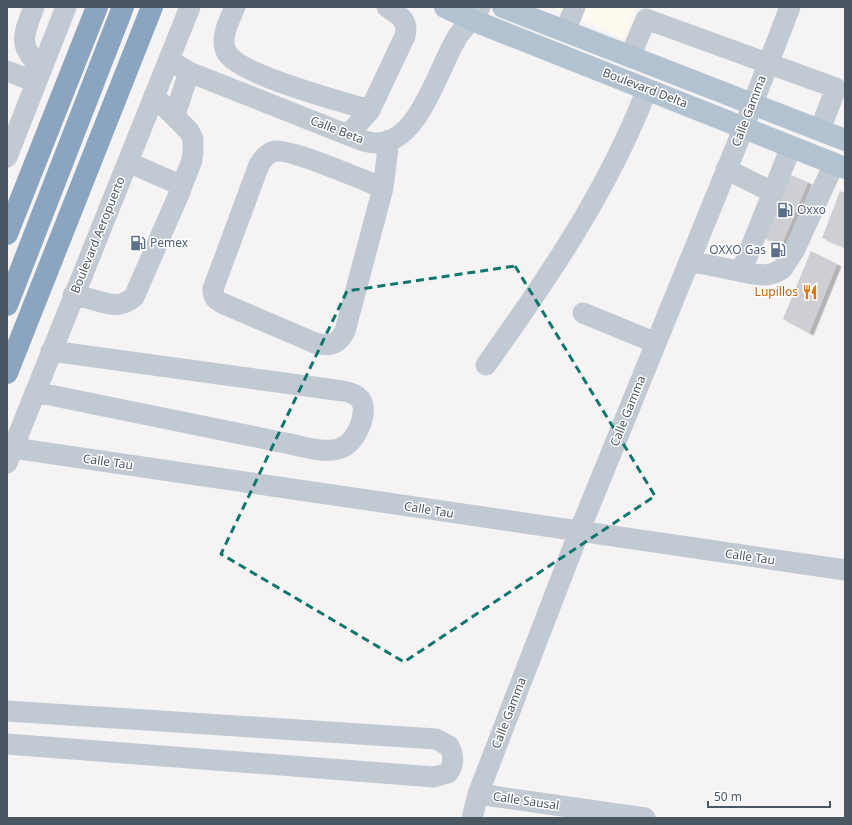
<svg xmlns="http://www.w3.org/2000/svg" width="852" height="825" font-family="'Noto Sans',sans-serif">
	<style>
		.commercial { fill: #fdf9ef }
		.building { fill: #cdcfd5; filter: url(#shadow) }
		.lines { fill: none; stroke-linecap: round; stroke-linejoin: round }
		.minor { stroke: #c1cad2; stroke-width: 21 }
		.major { stroke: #b3c2d1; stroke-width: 22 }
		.highway { stroke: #8ba5c1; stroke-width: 22 }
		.marked { fill: none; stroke: #0f766e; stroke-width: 3; stroke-dasharray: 8 5; stroke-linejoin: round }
		.labels { text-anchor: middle; stroke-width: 3; stroke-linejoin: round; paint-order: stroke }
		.street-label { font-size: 12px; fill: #4a5661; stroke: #fff }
		.service-label { font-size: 12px; fill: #4e5e75; stroke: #fff; text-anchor: start }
		.food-label { font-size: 12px; fill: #c56008; stroke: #fff; text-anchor: end }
	</style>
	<defs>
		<filter id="shadow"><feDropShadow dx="4.5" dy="2.5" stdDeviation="0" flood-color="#0004"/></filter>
	</defs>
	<rect width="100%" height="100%" fill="#f5f3f3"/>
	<path class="commercial" d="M552,7H636L624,39Z"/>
	<path class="building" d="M788,174L808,182L782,244L762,237Z
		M840,191L845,193L844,247L822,238Z
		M811,251L837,264L809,333L783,319Z"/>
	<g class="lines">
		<path class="minor" d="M34,7C23,36 17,45 42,69
			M235,7C229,21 219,39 227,53C240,75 343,102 370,110
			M565,31L575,7
			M630,57L646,19L836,88L820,130
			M169,60L189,72L348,135C358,139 367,143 378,143C420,142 439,65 458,36C465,26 474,18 480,7
			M7,71L36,82
			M175,115L189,72
			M348,135L370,110L405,36C409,20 399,15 387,7
			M7,157L66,7
			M128,162L182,186
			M726,169L772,192
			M383,188C363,180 292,149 275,151C267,153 263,158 259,165L213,289C213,298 216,300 224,304L315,343C330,347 338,345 345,331L383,188L389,140
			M689,261L753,274L766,275L774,273L782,269L794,251L834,164
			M741,272L791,147
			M73,295C95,297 115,314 134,297L179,194L192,160L193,150V139L189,131L154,96
			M583,313L656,343
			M486,365C548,278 609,189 647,89
			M35,392L290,444C305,447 326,454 341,448C356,443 370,411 360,399C356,394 349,392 343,391L51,351
			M13,448L845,570
			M7,463L190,7
			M7,711L436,739L449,746C454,755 454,765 448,773L434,777L7,744
			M478,794L645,818
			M472,818L478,794L579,532L744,127L790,7"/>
		<path class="major" d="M445,7L472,20L845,168
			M503,7L845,140"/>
		<path class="highway" d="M7,234L97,7
			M7,305L123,7
			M7,373L152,7"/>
	</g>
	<path class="marked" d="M515,266L655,496L404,662L221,554L347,291Z"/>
	<defs>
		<symbol id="fuel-bare" viewBox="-9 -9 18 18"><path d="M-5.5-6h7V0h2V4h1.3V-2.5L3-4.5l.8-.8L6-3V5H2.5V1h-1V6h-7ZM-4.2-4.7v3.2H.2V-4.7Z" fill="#5c6f8a" stroke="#fff" stroke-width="2.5" paint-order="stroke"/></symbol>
		<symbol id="restaurant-bare" viewBox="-9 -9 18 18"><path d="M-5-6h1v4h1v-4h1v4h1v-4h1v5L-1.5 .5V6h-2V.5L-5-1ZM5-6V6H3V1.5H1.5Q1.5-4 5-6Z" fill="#e8710a" stroke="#fff" stroke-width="2.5" paint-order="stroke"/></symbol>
	</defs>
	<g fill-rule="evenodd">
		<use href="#fuel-bare" x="774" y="199" width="22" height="22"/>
		<use href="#fuel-bare" x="127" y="232" width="22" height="22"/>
		<use href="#fuel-bare" x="767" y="239" width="22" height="22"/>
		<use href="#restaurant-bare" x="799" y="281" width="22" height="22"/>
	</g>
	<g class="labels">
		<g class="street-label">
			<text transform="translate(645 88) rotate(21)" y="4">Boulevard Delta</text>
			<text transform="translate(749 111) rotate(-69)" y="4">Calle Gamma</text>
			<text transform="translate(337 130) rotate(21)" y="4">Calle Beta</text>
			<text transform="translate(98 235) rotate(-68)" y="4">Boulevard Aeropuerto</text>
			<text transform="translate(628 411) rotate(-68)" y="4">Calle Gamma</text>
			<text transform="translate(108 462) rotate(8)" y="4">Calle Tau</text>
			<text transform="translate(429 510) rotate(9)" y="4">Calle Tau</text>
			<text transform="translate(750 557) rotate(8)" y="4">Calle Tau</text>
			<text transform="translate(509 713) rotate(-69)" y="4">Calle Gamma</text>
			<text transform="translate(526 801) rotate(8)" y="4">Calle Sausal</text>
		</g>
		<g class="service-label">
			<text x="797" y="214">Oxxo</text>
			<text x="150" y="247">Pemex</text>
			<text x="766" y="254" text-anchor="end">OXXO Gas</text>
		</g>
		<g class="food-label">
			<text x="798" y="296">Lupillos</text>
		</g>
	</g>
	<rect width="852" height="825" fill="none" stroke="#4a5661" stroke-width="16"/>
	<path d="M708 801v6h122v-6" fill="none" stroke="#4a5661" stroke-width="2"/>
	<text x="714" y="801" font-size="12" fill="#4a5661" stroke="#ffffff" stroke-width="3" paint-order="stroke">50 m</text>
</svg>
